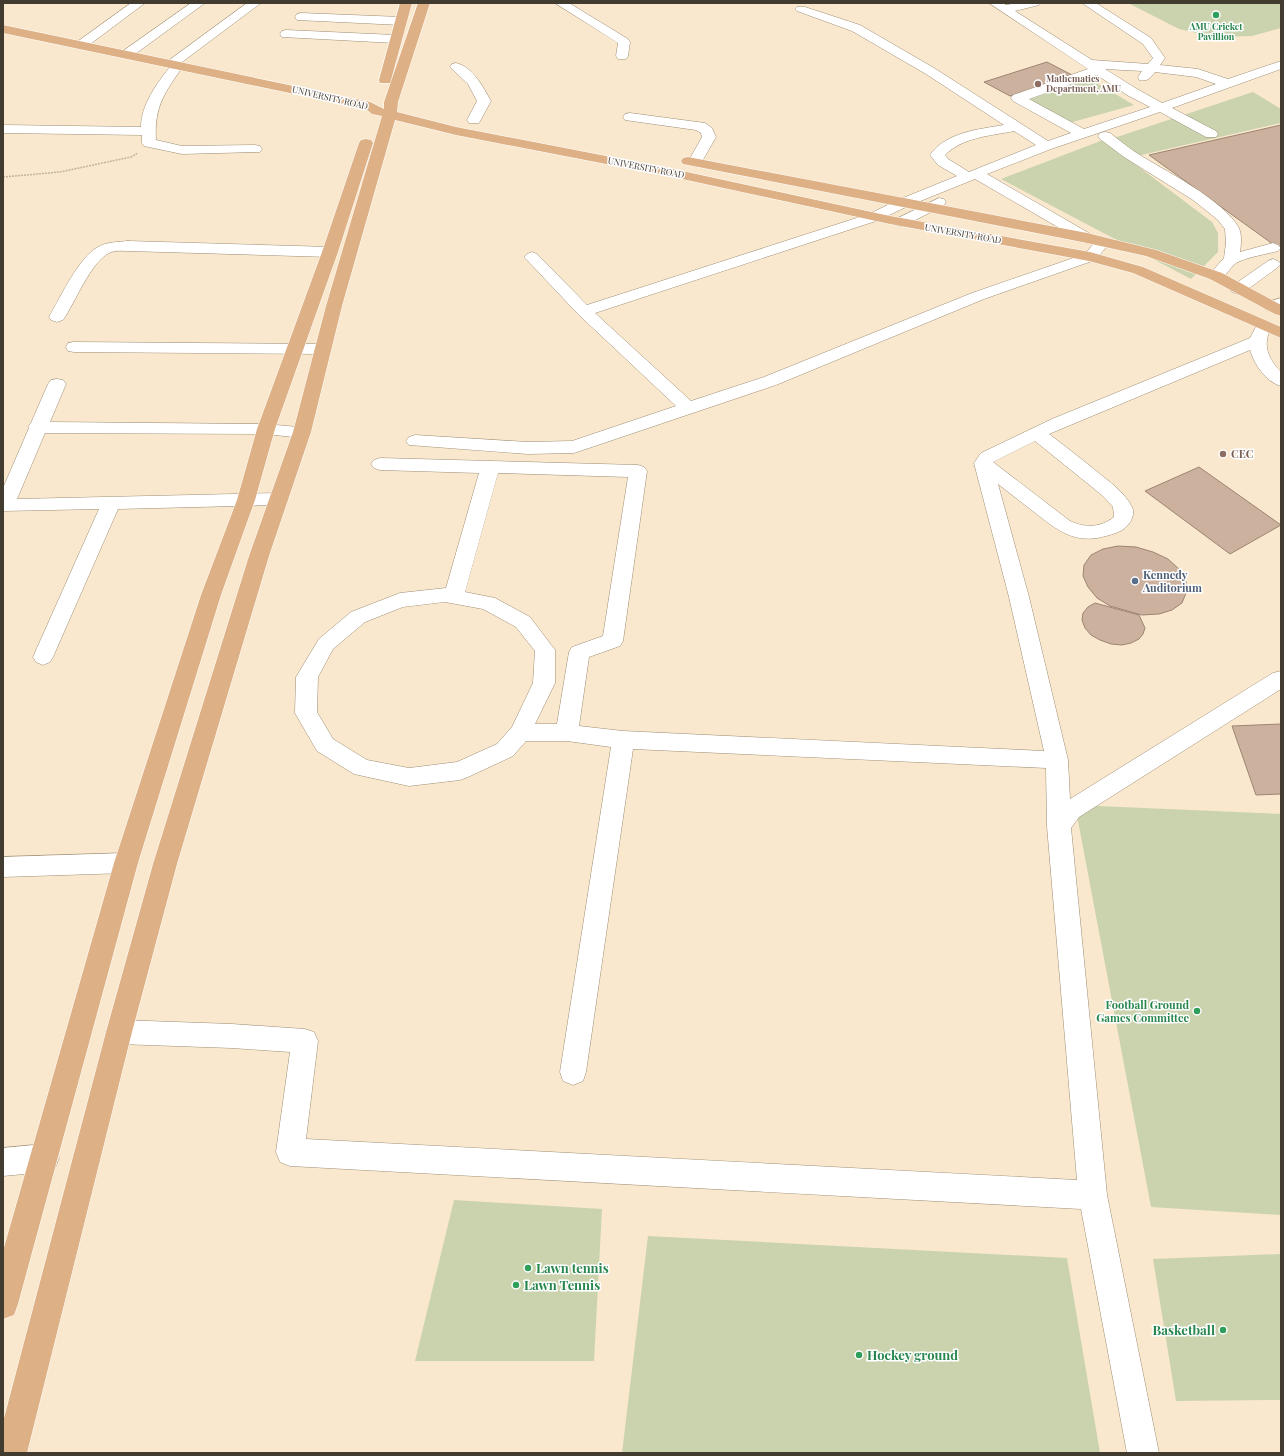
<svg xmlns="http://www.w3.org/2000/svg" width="1284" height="1456" font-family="'Playfair Display',serif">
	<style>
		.green { fill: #cbd3ae }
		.building { fill: #ccb19f; stroke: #9d8472 }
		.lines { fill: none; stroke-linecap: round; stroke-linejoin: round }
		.minor-casing { stroke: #9e8e76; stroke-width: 1 }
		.major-casing { stroke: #fff; stroke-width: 1 }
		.path { stroke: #c1b39d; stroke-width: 1.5; stroke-dasharray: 2 1; stroke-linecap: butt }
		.minor { fill: #fff; fill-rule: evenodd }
		.major { fill: #deb086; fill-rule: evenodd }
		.leisure-dot { fill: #2e9e5b; stroke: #fff; stroke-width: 1.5 }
		.education-dot { fill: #8d6e63; stroke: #fff; stroke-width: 1.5 }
		.service-dot { fill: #5c6f8a; stroke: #fff; stroke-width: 1.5 }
		.labels { text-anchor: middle; stroke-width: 3; stroke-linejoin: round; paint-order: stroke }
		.far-leisure-label { font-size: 9px; font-weight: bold; fill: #27864d; stroke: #fff }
		.far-education-label { font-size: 9px; font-weight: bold; fill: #785e54; stroke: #fff; text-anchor: start }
		.far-street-label { font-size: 9px; fill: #423b30; stroke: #fff }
		.education-label { font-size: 11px; font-weight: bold; fill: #785e54; stroke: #fff; text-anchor: start }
		.service-label { font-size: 11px; font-weight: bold; fill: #4e5e75; stroke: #fff; text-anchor: start }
		.leisure-label { font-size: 11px; font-weight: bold; fill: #27864d; stroke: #fff; text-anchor: end }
		.near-leisure-label { font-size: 13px; font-weight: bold; fill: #27864d; stroke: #fff; text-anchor: start }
	</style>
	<rect width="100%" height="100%" fill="#f9e8cd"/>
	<path class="green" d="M1128,3H1281V28L1252,36L1214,37L1179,29Z
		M1079,81H1093L1134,105L1069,123L1031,102L1030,97Z
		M1253,92L1281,109V123L1137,156L1114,138Z
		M1103,140L1212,222L1218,233V252L1191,279L1001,179Z
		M1075,805L1281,814V1215L1151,1207Z
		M454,1200L602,1209L594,1361H415Z
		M648,1236L1067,1258L1100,1453H622Z
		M1281,1254V1400L1176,1401L1153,1259Z"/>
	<path class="building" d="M1047,62L1074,76L1010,96L984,82Z
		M1281,125V250L1149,155Z
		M1199,467L1281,525L1230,554L1145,491Z
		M1118,546L1136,547L1153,552L1168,559L1180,570L1186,582V593L1182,603L1172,610L1159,614L1142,615L1110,606L1097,598L1088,587L1083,576L1084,565L1091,555L1103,549Z
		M1095,603L1139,615L1145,628L1143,634L1139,639L1131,643L1122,645L1111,644L1100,640L1091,635L1085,628L1082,620L1083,613L1088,607Z
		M1281,724V794L1256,795L1232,726Z"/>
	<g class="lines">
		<defs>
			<path id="minor" d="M131,3H145L85,48H77L75,45L77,42Z
				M191,3H205L131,57H123L121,54L123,51Z
				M247,3H261L182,62L184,65C165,92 154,106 156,140L182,146L255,145L260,146L262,149L260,152L182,154L144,146L142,143V135L3,133V125L141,127C141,105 157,83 170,67L166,64L168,61Z
				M555,3H569L628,39L630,42L628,56L626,59H618L616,56L618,43Z
				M989,3H1003L1006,5L1017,3H1041L1039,5L1015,11L1092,60L1148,64L1153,58L1143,44L1082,3H1096L1151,38L1165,58L1160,65L1198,69L1228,79L1281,61V69L1172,108L1216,131L1218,134L1216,137H1206L1160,112L1051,149L987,174L1092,235L1095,238L1092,241L1087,243L1082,241L975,179L908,206L879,220L595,313L691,401L764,377L972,293L1085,254C1092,246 1096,237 1107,240L1110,243L1095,260L984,299L776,385L580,451L574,453L528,454L409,445L406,441L409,437L415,435L528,442L572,441L676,406L578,314L527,260L524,257L527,254L532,252L537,254L587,305L869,214L898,200L957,176L938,165L930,155C946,132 980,129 1004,125L926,74L852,31L797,11L795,9L797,7H805L860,25L934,68L1048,141L1071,133L1013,101L1011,98L1013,95L1088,69ZM1105,69L1142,71L1138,77L1139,80C1148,82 1150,78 1155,72L1196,77L1216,84L1162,103L1137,89ZM1097,75L1127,95L1150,107L1084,129L1029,99ZM1014,131L1036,145L969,172L948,159L945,155C963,137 990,136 1014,131Z
				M301,13L401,17L405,18L407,21L405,24L401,25L297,20L295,17L297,14Z
				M286,30L395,35L399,36L401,39L399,42L395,43L282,37L280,34L282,31Z
				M456,63C473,67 483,87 491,101L479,123H469L467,120L477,101L468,84L450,67L452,64Z
				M630,113L705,123L712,128L716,137L700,165L695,166L690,165L688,162L702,137L701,133L696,130L625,120L623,117L625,114Z
				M1105,132L1110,133C1118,139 1126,146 1135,152C1163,170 1223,199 1239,228C1242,235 1241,245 1240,252L1273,243L1278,245L1281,248L1278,251C1267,254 1248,257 1238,262C1227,268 1226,283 1210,279L1208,276L1224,258L1226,243L1225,229L1218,220L1193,200L1124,157L1100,139L1098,136L1100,133Z
				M939,198L944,199L946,202L944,205L906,225L901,226L896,225L894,222L896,219Z
				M128,241L330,247L335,249L338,252L335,255L330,257L128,251C122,251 115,250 109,253C90,263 75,303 63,320L57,322L51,320L49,317C60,298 79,257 98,247C107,242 118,242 128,241Z
				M1273,259L1278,261L1281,264L1278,267L1244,292L1238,294L1232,292L1230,289L1232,286L1268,261Z
				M1281,298V308L1271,311L1265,309L1263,306L1265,303Z
				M1263,323L1269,325L1271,328C1262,345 1268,359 1281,372V386C1266,382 1254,364 1250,350L1049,434C1065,446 1080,458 1095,470C1108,481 1124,491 1132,507C1135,513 1132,521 1127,526C1122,532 1113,534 1106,536C1075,545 1057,530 1034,512C1022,503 1010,493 998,484L1029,597L1068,760L1070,799L1273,673L1281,671V689L1079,817L1071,828L1107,1195L1159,1453H1127L1081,1209L290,1166L280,1162L276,1152L290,1052L232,1048L119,1044L110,1041L106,1032L110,1023L119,1020L232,1024L305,1029L314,1032L318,1041L306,1139L1077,1180L1047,826L1046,768L633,749L586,1072L583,1081L573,1085L563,1081L560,1072L611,747L567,741H526L513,756L468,777L460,780L409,786L354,774L317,751L295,713L296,677L319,639L351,612L400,593L446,588L479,473L380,470L374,468L371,464L374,460L380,458L638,465L644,467L647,471L623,641L620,646L589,657L579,726L623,731L1044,751L1009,597L974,463L981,453L1052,419L1250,338L1257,325ZM1035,441L1103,496L1113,507L1114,517C1100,528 1085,528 1070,521L993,462ZM498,473L628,477L603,636L572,647L569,652L557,724H535L555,683V650L530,617L495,598L465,592ZM445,602L483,609L516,627L535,651L533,683L512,727L497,744L457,762L409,768L367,760L333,739L317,712L318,677L333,649L365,622L403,607Z
				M74,342L323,344L329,345L331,349L329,353L323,354L74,352L68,351L66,347L68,343Z
				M57,379L63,380L66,384L50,422L266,424L308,428L311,432L308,436L302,438L266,434L45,433L17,499L279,493L286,495L288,499L286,503L279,505L118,509L53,657L50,662L43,665L36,662L33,657L99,509L3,511V488L29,428L28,427L31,423L48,384L51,380Z
				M126,853L134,856L138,863L134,870L126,873L3,877V857Z
				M45,1144L55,1148L59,1158L55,1168L45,1172L3,1176V1148Z"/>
			<path id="major" d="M400,3H412L391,80L390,83H380L379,80Z
				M418,3H430L398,102L397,112L456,127L673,169L890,216L1090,252L1143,267L1281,327V338L1133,273L1089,261L890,224L673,177L456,135L395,120L342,306L311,432L269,556L177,864L132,1032L27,1453H3V1422L106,1032L153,864L249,556L293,432L326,306L382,116L372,114L366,109L3,33V25L370,102L384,109V102Z
				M366,139L371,140L373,143L338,252L275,429L255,500L221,595L138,863L18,1304L14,1315L3,1319V1251L114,863L201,595L237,500L257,429L322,252L359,143L361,140Z
				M688,157L1087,233L1156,250L1222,273L1281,305V316L1275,314L1210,279L1146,256L1087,243L683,164L681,161L683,158Z"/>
		</defs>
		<use href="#minor" class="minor-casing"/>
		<use href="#major" class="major-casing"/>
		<path class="path" d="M3,177L60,172L131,157L138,153"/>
		<use href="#minor" class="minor"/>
		<use href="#major" class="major"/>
	</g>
	<g class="leisure-dot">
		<circle cx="1216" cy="15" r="4"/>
		<circle cx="1197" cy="1011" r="4"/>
		<circle cx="528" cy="1268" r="4"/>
		<circle cx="516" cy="1285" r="4"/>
		<circle cx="1223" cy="1330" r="4"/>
		<circle cx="859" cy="1355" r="4"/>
	</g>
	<g class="education-dot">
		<circle cx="1038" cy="84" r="4"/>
		<circle cx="1223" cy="454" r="4"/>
	</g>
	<circle class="service-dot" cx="1135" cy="581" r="4"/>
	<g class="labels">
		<g class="far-leisure-label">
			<text x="1216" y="30">AMU Cricket<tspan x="1216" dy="10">Pavillion</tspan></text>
		</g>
		<g class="far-education-label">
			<text x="1046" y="82">Mathematics<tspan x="1046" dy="10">Department, AMU</tspan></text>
		</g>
		<g class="far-street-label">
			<text transform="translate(330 98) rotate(13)" y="3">UNIVERSITY ROAD</text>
			<text transform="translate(646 168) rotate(11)" y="3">UNIVERSITY ROAD</text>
			<text transform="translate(963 234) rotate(10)" y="3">UNIVERSITY ROAD</text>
		</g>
		<g class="education-label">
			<text x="1231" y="458">CEC</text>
		</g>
		<g class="service-label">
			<text x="1143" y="579">Kennedy<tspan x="1143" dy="13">Auditorium</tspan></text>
		</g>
		<g class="leisure-label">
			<text x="1189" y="1009">Football Ground<tspan x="1189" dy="13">Games Committee</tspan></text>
		</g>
		<g class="near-leisure-label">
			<text x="536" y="1273">Lawn tennis</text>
			<text x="524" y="1290">Lawn Tennis</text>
			<text x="1215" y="1335" text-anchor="end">Basketball</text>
			<text x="867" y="1360">Hockey ground</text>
		</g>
	</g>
	<rect width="1284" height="1456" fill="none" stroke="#423b30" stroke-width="8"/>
</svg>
